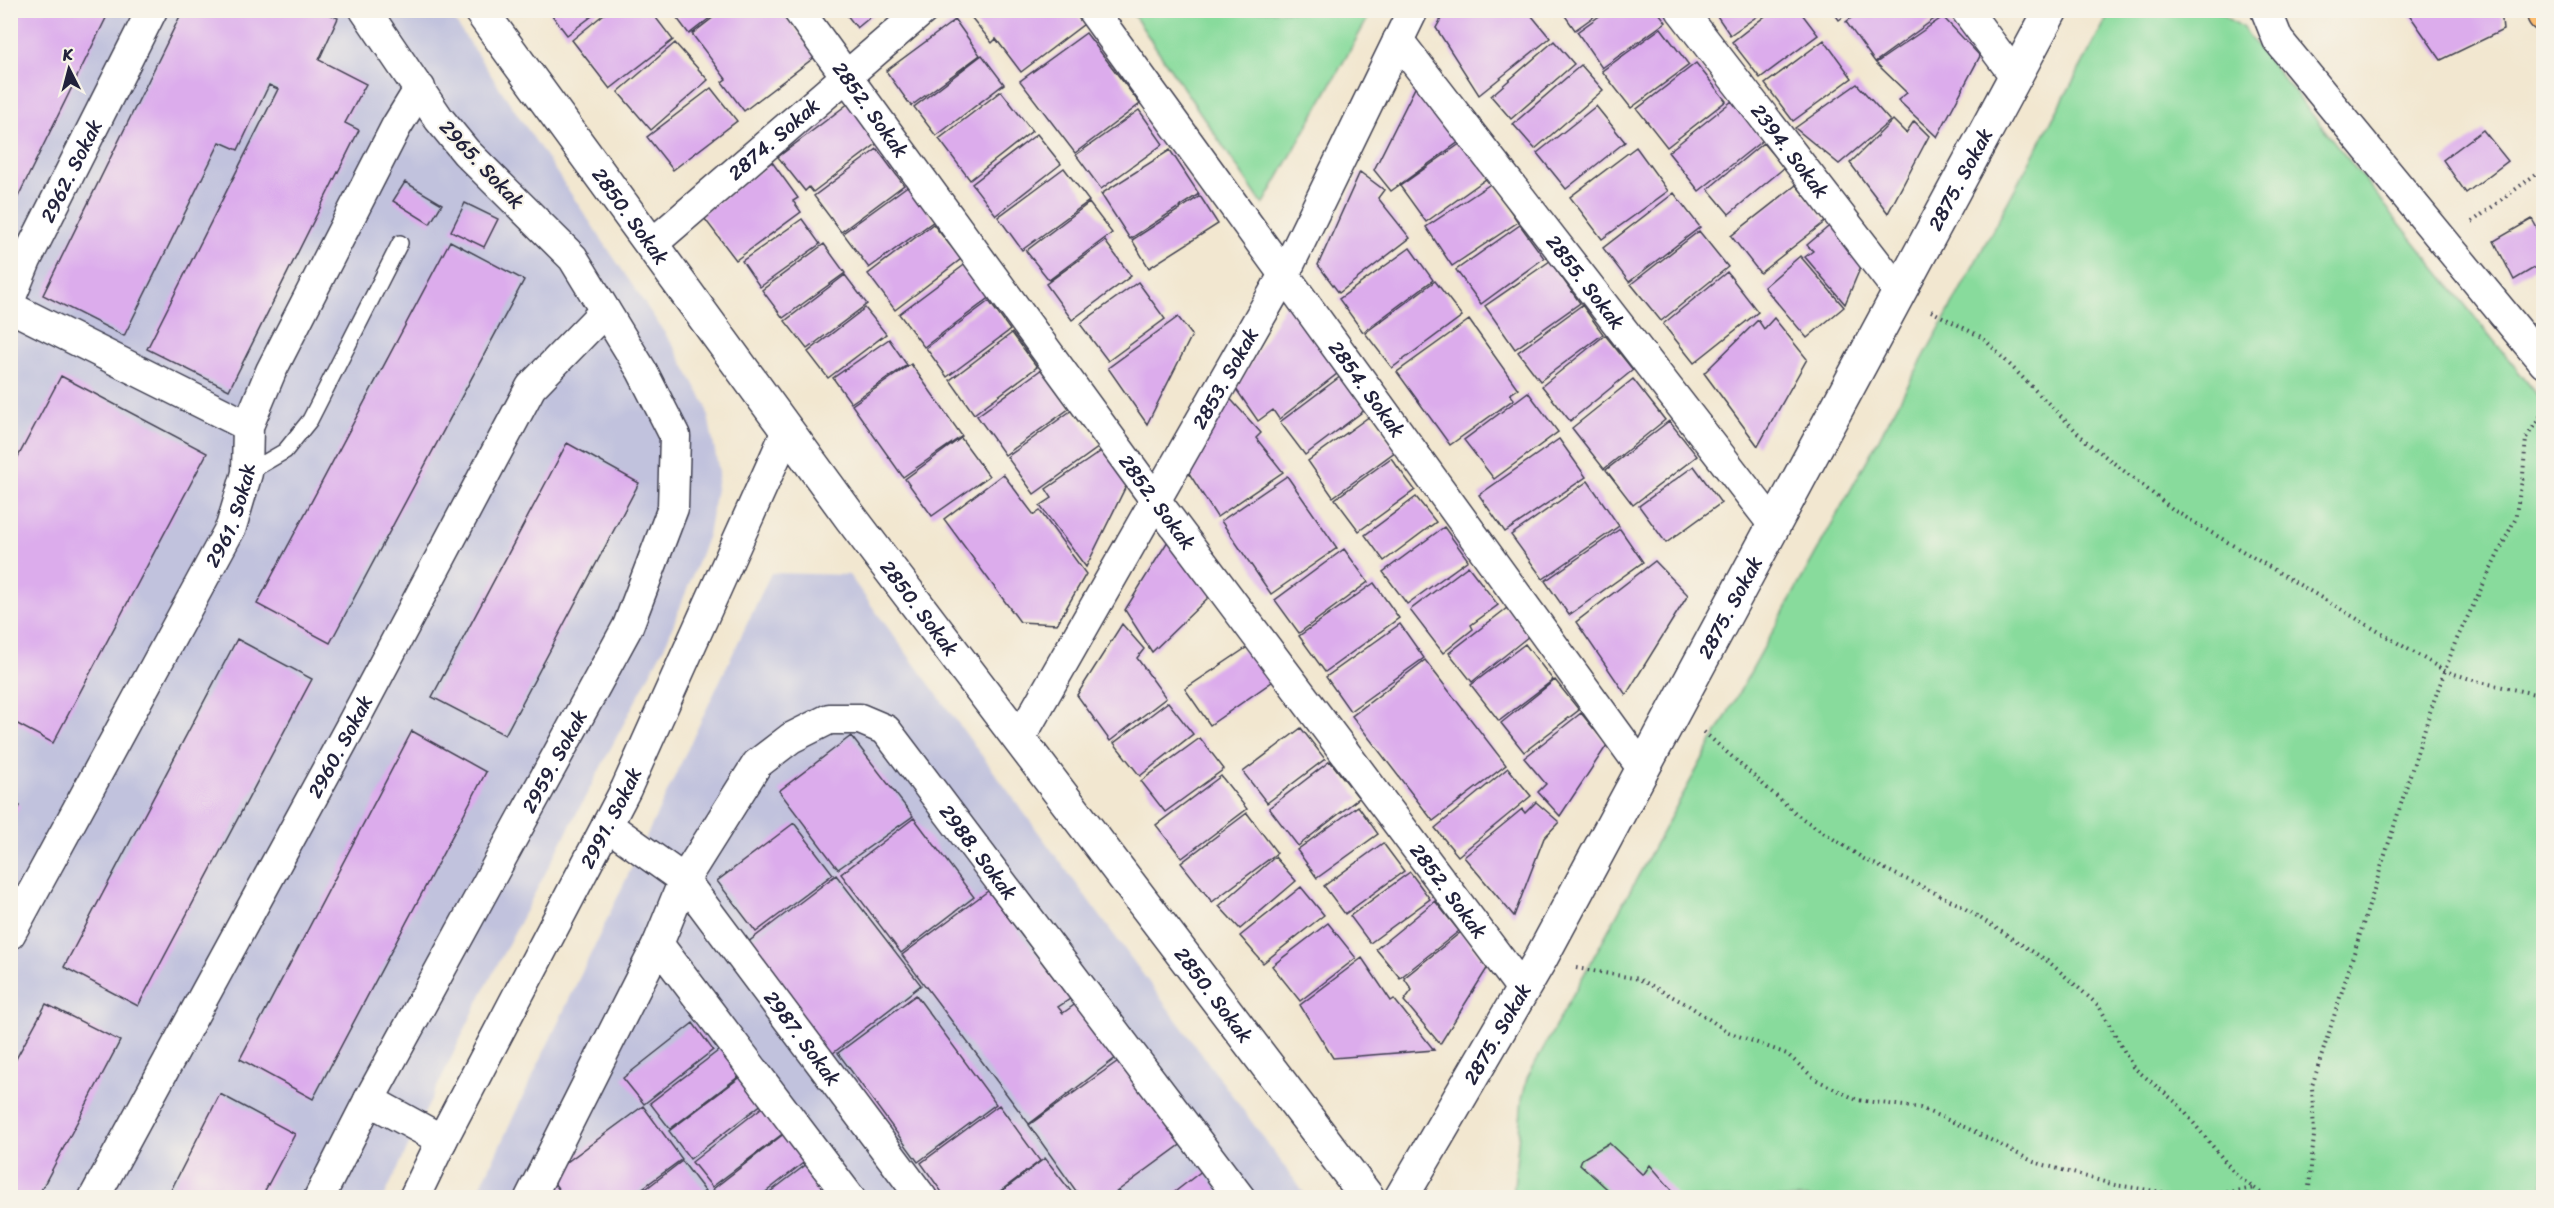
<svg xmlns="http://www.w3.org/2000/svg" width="2554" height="1208" font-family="Sriracha,sans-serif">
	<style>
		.industrial { fill: #c1c2dd }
		.green { fill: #88db9c; stroke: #557e6c; stroke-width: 1.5 }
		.building { fill: #dcacec }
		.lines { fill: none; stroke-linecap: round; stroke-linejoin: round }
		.service-casing { stroke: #414051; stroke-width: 18 }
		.minor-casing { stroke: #414051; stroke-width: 33 }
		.tertiary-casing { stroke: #414051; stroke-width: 36 }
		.primary-casing { stroke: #414051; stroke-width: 36 }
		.path { stroke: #414051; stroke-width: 4; stroke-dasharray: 1.5 4.5; stroke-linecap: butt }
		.service { stroke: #fff; stroke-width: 15 }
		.minor { stroke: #fff; stroke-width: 30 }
		.tertiary { stroke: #fff; stroke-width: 33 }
		.primary { stroke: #fcbd6f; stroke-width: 33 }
		.labels { text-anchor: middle; stroke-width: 4.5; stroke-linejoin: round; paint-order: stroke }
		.street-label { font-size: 20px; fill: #22223b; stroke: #f7f3e8 }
	</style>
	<rect width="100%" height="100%" fill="#f7f3e8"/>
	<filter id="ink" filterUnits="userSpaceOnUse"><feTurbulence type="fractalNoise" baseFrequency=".0167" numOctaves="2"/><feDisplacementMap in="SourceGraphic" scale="12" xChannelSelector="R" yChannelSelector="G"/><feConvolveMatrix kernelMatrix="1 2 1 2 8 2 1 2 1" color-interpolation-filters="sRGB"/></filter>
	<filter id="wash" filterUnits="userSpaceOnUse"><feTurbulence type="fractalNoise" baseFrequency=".008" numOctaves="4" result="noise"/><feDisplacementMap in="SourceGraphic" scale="24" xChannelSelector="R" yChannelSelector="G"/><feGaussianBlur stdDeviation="1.35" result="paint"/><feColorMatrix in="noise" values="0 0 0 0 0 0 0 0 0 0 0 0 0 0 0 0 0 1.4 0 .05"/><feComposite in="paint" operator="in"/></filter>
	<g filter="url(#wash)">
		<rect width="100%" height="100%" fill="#f2e7d0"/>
		<path class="industrial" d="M10,11H448L674,347L706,405L719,472L708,535L667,641L482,994L384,1197H11Z
			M771,573L849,575L1307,1197L475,1198Z"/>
		<path class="green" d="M1131,11H1372L1263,205Z
			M2111,11H2217L2242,27L2543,402V1197L1513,1198L1522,1099L1527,1078L1944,320Z"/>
		<g id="blocks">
			<path class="building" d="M10,10H110L10,213Z
				M183,10H321L338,18L319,60L366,84L345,123L359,130L229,390L147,349L278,89L269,85L238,150L220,142L124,336L43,295Z
				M548,10H600L567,35Z
				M609,10H650L673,40L610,89L572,40Z
				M671,10H720L689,34Z
				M723,10H781L816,56L744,111L722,82L726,79L692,34Z
				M843,10H879L857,28Z
				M969,10H1074L1084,24L1021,72L996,39L992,43L967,12Z
				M1446,10H1527L1550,38L1479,95L1436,28Z
				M1561,10H1603L1575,30Z
				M1608,10H1657L1666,22L1602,68L1577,32Z
				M1713,10H1766L1730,35Z
				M1773,10H1799L1818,35L1760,78L1732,42Z
				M1832,10H1852L1839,20Z
				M1862,10H1939L1941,14L1875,62L1846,22Z
				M2406,10H2501L2503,30L2441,60Z
				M1943,17L1980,56L1937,137L1898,100L1907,93L1876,63Z
				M955,20L980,55L911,106L886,71Z
				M1661,28L1689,65L1631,108L1602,71Z
				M1086,33L1140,104L1075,153L1020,81Z
				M1824,40L1852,78L1793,121L1765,84Z
				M1554,41L1574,64L1511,119L1491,96Z
				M675,43L708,80L651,130L618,92Z
				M982,55L1004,84L936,136L914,107Z
				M1696,63L1726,101L1667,147L1637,109Z
				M1581,65L1603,90L1535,149L1513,124Z
				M1421,76L1467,136L1391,191L1374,170Z
				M1857,84L1890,121L1839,164L1795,128Z
				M711,88L737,121L673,170L647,137Z
				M1001,91L1032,131L970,180L939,139Z
				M1732,101L1763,140L1699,191L1668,152Z
				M849,103L879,142L813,192L809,187L805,191L778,157Z
				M1596,106L1625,142L1566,189L1537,153Z
				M1139,110L1163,144L1101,189L1076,155Z
				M1893,120L1906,133L1914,121L1929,136L1888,213L1850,163Z
				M2483,130L2508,161L2466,193L2443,160Z
				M1037,134L1061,164L996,215L972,184Z
				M1464,141L1490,176L1426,222L1400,186Z
				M1763,143L1784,168L1729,214L1708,189Z
				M1636,147L1668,191L1602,239L1570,197Z
				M877,149L904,185L841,232L814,196Z
				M1170,150L1199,194L1130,239L1101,194Z
				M772,162L798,198L793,201L801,212L736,260L701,214Z
				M1064,168L1089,201L1022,250L998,217Z
				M1360,172L1384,190L1378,198L1410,238L1339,293L1318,265Z
				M405,182L442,204L430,224L393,201Z
				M1492,183L1518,222L1452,266L1426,227Z
				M909,185L934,221L869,268L843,233Z
				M1796,185L1826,221L1760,273L1731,236Z
				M1674,193L1700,227L1629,282L1603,248Z
				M1200,196L1218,224L1149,268L1132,240Z
				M465,203L498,219L484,247L451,231Z
				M1089,203L1112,233L1049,280L1026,251Z
				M802,219L820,244L760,287L742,261Z
				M2532,219L2544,241V262L2514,280L2494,241Z
				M1834,222L1865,257L1845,304L1805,257L1813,251L1807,245Z
				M933,224L961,259L895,310L868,274Z
				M1520,225L1544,258L1481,304L1456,270Z
				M1699,231L1728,267L1661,321L1631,284Z
				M450,241L524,280L330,643L257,604Z
				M1105,241L1131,276L1072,320L1046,284Z
				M824,244L845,273L783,318L762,290Z
				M1410,248L1433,280L1363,332L1339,299Z
				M1800,256L1844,307L1807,338L1764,287Z
				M1550,261L1580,303L1515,349L1485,306Z
				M967,263L992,296L924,347L899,314Z
				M1727,272L1758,312L1694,363L1663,324Z
				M845,275L867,304L807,349L785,321Z
				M1435,281L1462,316L1392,368L1365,333Z
				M1138,282L1165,319L1108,361L1080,324Z
				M989,301L1010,330L947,377L926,348Z
				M1287,301L1342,370L1279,419L1273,410L1258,421L1236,389Z
				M1582,305L1603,334L1540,381L1518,352Z
				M865,308L886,334L828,378L808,352Z
				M1178,317L1192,335L1147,424L1108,368Z
				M1774,318L1807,359L1758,446L1704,373L1758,320L1764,329Z
				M1469,320L1518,389L1510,394L1514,399L1450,445L1397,372Z
				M1012,333L1037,367L974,414L950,380Z
				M1605,335L1633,370L1570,421L1542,386Z
				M889,339L907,365L851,403L833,378Z
				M911,364L962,436L903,477L852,405Z
				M1042,369L1070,408L1005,455L977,416Z
				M61,376L207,453L53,743L10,720V472Z
				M1341,376L1366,409L1305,455L1280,422Z
				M1633,379L1665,420L1604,469L1572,428Z
				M1528,392L1558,432L1494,479L1464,440Z
				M1226,394L1261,433L1256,438L1283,472L1217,517L1185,467Z
				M1072,410L1099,447L1034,494L1007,457Z
				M1370,416L1396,451L1333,497L1308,461Z
				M1669,421L1697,456L1633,505L1606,470Z
				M961,438L989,476L932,516L905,479Z
				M1559,439L1586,477L1505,532L1479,495Z
				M567,443L639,483L505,735L432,697Z
				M1103,450L1129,480L1086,567L1040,506L1052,498L1046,489Z
				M1391,458L1415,490L1359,531L1335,499Z
				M1694,466L1721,503L1666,543L1639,506Z
				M1003,474L1034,515L1040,511L1086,574L1057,624L1020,622L944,519Z
				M1287,476L1337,548L1271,594L1221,521Z
				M1588,481L1619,526L1543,579L1511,535Z
				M1416,497L1436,522L1384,561L1365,535Z
				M1444,527L1468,560L1407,604L1383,572Z
				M1620,529L1643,562L1569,615L1545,581Z
				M1171,536L1213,593L1152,652L1125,610Z
				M1344,549L1368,582L1299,633L1275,600Z
				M1655,561L1688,595L1626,695L1576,622Z
				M1468,566L1498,605L1471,625L1473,629L1443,653L1410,610Z
				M1374,583L1399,618L1325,672L1299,636Z
				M1507,608L1529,636L1472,682L1449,653Z
				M1122,624L1144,649L1137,658L1166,698L1110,741L1077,695Z
				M1400,624L1424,658L1350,711L1326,677Z
				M237,639L312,679L138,1006L64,967Z
				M1252,644L1276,679L1210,725L1185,689Z
				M1525,644L1553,680L1499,721L1471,685Z
				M1425,660L1506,765L1433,821L1352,716Z
				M1555,680L1579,710L1524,752L1501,723Z
				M1168,702L1193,734L1140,776L1114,743Z
				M1581,713L1607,745L1560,816L1538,792L1546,784L1524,758Z
				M1301,728L1325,759L1267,803L1243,772Z
				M412,731L486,772L313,1099L240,1059Z
				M851,736L913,816L838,869L779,791Z
				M1200,738L1224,769L1165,812L1141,781Z
				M1330,761L1359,798L1298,846L1269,808Z
				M1508,768L1531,796L1458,856L1435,828Z
				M1221,776L1247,809L1182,858L1156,825Z
				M10,800L20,806L10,824Z
				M1536,802L1559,822L1544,838L1514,916L1464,857L1522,809L1525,813Z
				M1358,806L1378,834L1317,878L1297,850Z
				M1247,813L1277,853L1212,902L1181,863Z
				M914,818L974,897L901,953L841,874Z
				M794,823L833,874L756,932L717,881Z
				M1383,843L1404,871L1345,914L1324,886Z
				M1275,857L1296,881L1240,929L1219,906Z
				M1410,872L1430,899L1370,943L1350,916Z
				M836,875L921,985L828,1057L743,946Z
				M1301,887L1324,915L1263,963L1240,936Z
				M988,891L1070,999L1058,1007L1063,1013L1077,1003L1117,1057L1029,1124L902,955Z
				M1435,901L1459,931L1400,978L1376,949Z
				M1328,923L1356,958L1300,1001L1272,966Z
				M1461,932L1488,967L1440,1044L1404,1001L1412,990L1404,978Z
				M1362,958L1391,1001L1394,999L1434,1050L1333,1058L1300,1005Z
				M916,995L996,1104L918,1162L838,1053Z
				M46,1004L120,1041L37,1198H10V1070Z
				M693,1023L713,1050L644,1104L623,1078Z
				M722,1048L742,1074L670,1129L650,1103Z
				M1121,1059L1183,1143L1108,1198H1081L1029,1125Z
				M742,1076L763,1103L690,1159L669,1131Z
				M220,1094L295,1134L261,1198H167Z
				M765,1105L785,1132L712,1187L692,1162Z
				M999,1105L1040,1161L991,1198H946L921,1163Z
				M643,1106L682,1159L629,1198H565L546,1172L560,1167Z
				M785,1133L807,1160L758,1198H719L713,1189Z
				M1609,1143L1643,1175L1650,1165L1679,1198H1617L1580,1164L1582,1159Z
				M1045,1158L1076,1198H993L1040,1162Z
				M682,1161L705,1191L697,1198H634Z
				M807,1164L826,1189L815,1198H762Z
				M1203,1170L1224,1198H1167Z
				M827,1190L833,1198H817Z"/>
		</g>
	</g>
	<g filter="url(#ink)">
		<use href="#blocks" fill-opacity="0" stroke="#414051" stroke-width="1.5"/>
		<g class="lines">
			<defs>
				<path id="service" d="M247,473L285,451L310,420L400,243"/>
				<g id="minor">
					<path id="s1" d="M798,10L1156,501L1523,990"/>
					<path id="s2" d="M1092,10L1642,768"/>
					<path id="s3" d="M1681,10L1899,292"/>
					<path d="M1966,10L2015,76"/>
					<path d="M2266,10L2278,40L2544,363"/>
					<path id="s4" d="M1398,40L1773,524"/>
					<path id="s5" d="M651,245L923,10"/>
					<path id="s6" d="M10,299L26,260L152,10"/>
					<path d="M10,307L248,426"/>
					<path id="s7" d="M1020,738L1285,273L1413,10"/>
					<path id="s8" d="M607,825L684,880L922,1198"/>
					<path id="s9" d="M10,934L231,527L247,473L248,426L271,371L396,127L420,88"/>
					<path d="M658,944L850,1198"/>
					<path d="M369,1100L442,1140"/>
					<path id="s10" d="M94,1198L351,726L531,387L605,311"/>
					<path id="s11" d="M319,1198L369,1100L628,626L673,508L675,436L642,371L573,258L466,152L439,119L365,10"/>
					<path id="s12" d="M414,1198L442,1140L626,789L787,431"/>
					<path id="s13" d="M530,1198L658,944L684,880L757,764L791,738L829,719H860L886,730L1240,1198"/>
				</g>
				<g id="tertiary">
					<path id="s14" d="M480,10L851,518L1368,1198"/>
					<path id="s15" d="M1401,1198L1540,960L2051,10"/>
				</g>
				<path id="primary" d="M2543,10L2544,15"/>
			</defs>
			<use href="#service" class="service-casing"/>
			<use href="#minor" class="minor-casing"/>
			<use href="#tertiary" class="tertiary-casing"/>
			<use href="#primary" class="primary-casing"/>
			<path class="path" d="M2472,222L2544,168
				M1931,311L1983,338L2087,442L2175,511L2445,671L2480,682L2544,696
				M1704,732L1800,817L1864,859L1958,904L2049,962L2099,1006L2133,1067L2178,1104L2237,1176L2268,1198
				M1576,968L1639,979L1688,1005L1728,1032L1787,1054L1815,1079L1857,1100L1920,1108L1969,1129L2034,1162L2115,1185L2196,1197L2255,1188
				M2308,1198L2314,1136L2312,1086L2431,709L2455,643L2515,519L2523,475L2526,438L2544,411"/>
			<use href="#service" class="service"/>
			<use href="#minor" class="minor"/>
			<use href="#tertiary" class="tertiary"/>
			<use href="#primary" class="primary"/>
		</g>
	</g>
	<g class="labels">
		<g class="street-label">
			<text dy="7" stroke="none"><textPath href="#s1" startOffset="123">2852. Sokak</textPath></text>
			<text dy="7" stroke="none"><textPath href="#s5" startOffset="162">2874. Sokak</textPath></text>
			<text dy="7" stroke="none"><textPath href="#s3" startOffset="178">2394. Sokak</textPath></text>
			<text transform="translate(482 164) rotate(47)" y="7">2965. Sokak</text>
			<text dy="7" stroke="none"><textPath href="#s6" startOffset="142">2962. Sokak</textPath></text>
			<text dy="7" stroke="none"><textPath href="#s15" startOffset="1162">2875. Sokak</textPath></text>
			<text dy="7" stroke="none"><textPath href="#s14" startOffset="255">2850. Sokak</textPath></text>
			<text dy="7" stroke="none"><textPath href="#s4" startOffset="306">2855. Sokak</textPath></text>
			<text dy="7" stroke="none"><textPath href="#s7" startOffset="414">2853. Sokak</textPath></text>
			<text dy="7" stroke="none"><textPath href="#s2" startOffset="468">2854. Sokak</textPath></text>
			<text dy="7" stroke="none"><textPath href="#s1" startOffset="609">2852. Sokak</textPath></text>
			<text dy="7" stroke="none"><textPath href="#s9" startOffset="474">2961. Sokak</textPath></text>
			<text dy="7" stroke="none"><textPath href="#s15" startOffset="676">2875. Sokak</textPath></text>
			<text dy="7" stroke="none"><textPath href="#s14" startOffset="742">2850. Sokak</textPath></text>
			<text dy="7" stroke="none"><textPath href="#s10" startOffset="514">2960. Sokak</textPath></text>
			<text dy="7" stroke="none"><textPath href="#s11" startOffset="496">2959. Sokak</textPath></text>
			<text dy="7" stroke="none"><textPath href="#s12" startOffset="428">2991. Sokak</textPath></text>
			<text dy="7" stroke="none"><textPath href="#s13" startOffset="788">2988. Sokak</textPath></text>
			<text dy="7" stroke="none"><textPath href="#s1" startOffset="1095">2852. Sokak</textPath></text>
			<text dy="7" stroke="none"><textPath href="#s14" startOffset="1228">2850. Sokak</textPath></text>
			<text dy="7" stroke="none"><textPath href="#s15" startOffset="190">2875. Sokak</textPath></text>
			<text dy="7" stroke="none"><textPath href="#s8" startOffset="292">2987. Sokak</textPath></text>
		</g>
	</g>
	<rect width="2554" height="1208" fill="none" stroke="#f7f3e8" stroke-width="36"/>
	<g transform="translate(69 69) rotate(354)" stroke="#f7f3e8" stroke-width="4.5" paint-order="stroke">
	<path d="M0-4.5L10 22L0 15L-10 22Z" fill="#22223b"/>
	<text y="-9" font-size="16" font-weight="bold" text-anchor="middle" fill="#22223b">K</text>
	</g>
</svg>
